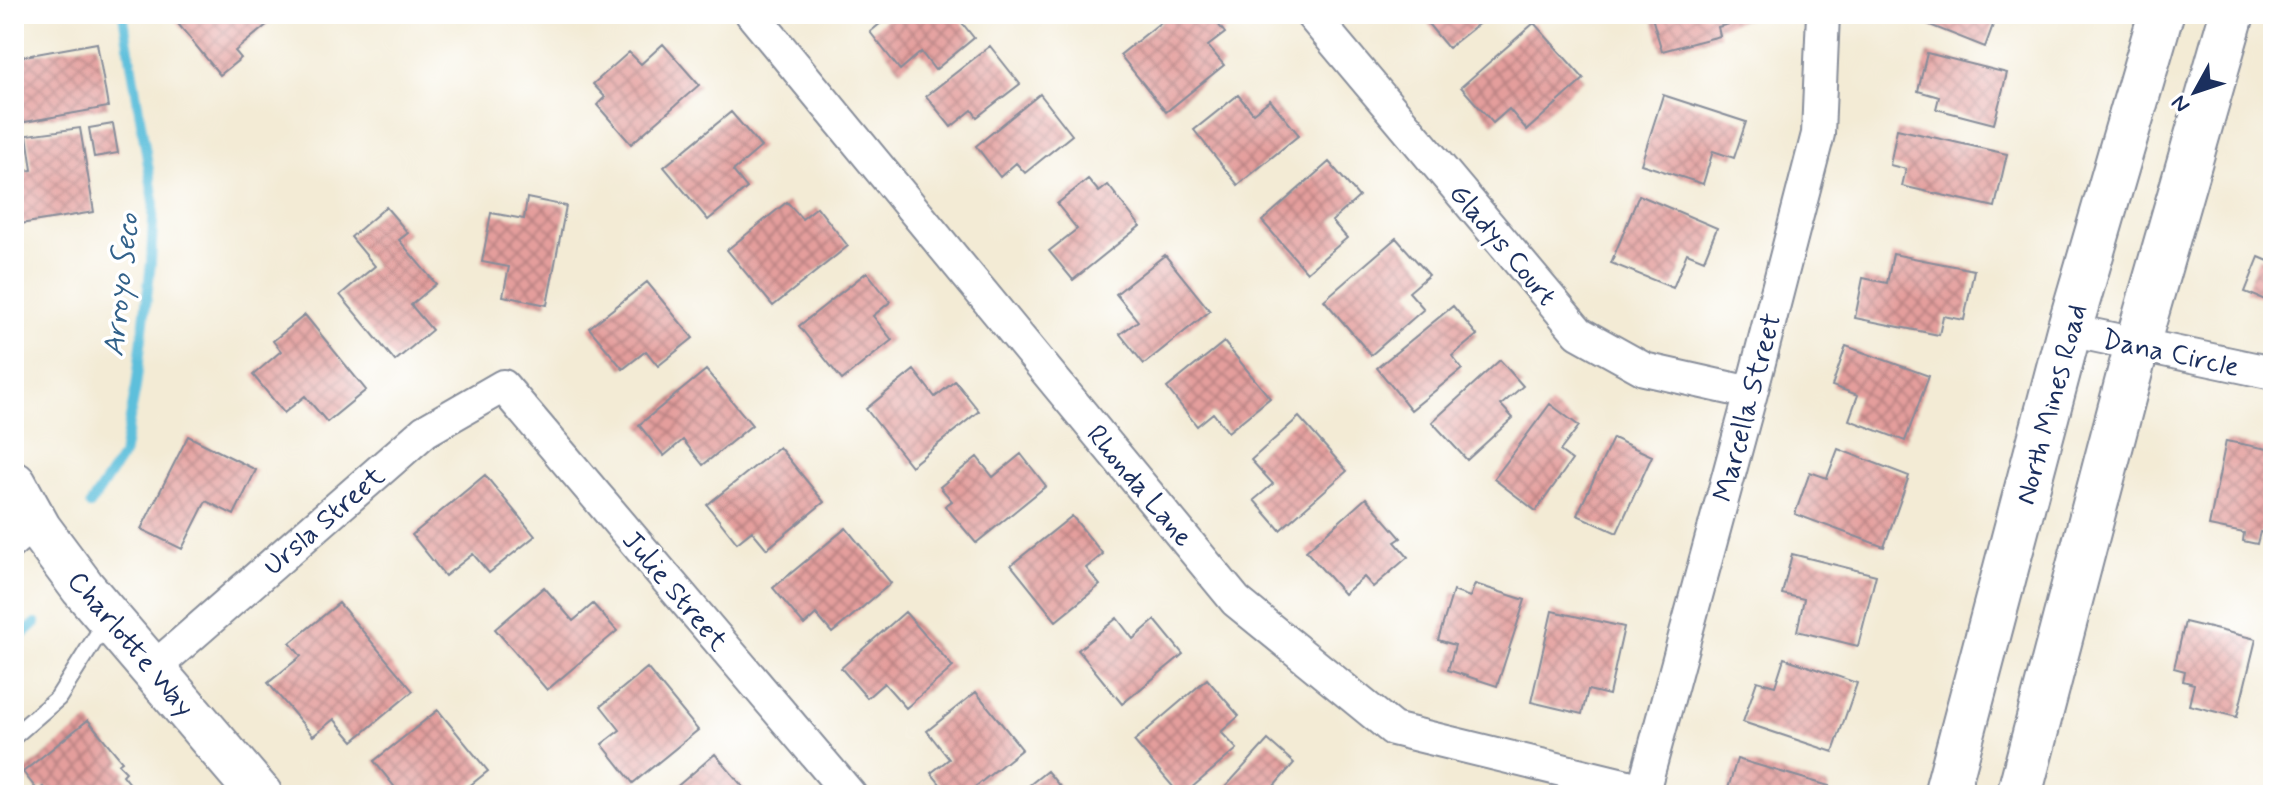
<svg xmlns="http://www.w3.org/2000/svg" width="2287" height="809" font-family="Mynerve,sans-serif">
	<style>
		.lines { fill: none; stroke-linecap: round; stroke-linejoin: round }
		.stream { stroke: #5dbfdb; stroke-width: 10 }
		.building { fill: url(#building-cross-hatch) }
		.lane-casing { stroke: #878d9a; stroke-width: 20 }
		.street-casing { stroke: #878d9a; stroke-width: 36 }
		.secondary-casing { stroke: #878d9a; stroke-width: 48 }
		.lane { stroke: #fff; stroke-width: 16 }
		.street { stroke: #fff; stroke-width: 32 }
		.secondary { stroke: #fff; stroke-width: 44 }
		.labels { text-anchor: middle; stroke-width: 7; stroke-linejoin: round; paint-order: stroke }
		.street-label { font-size: 28px; fill: #1b2f5e; stroke: #fff }
		.water-label { font-size: 30px; font-style: italic; fill: #32618a; stroke: #fff }
	</style>
	<defs>
		<pattern id="building-cross-hatch" width="8" height="8" patternUnits="userSpaceOnUse" patternTransform="scale(2)"><rect width="8" height="8" fill="#e49e9c"/><path d="M0 0l8 8M0 8l8-8" fill="none" stroke="#b88182"/></pattern>
	</defs>
	<rect width="100%" height="100%" fill="#fff"/>
	<filter id="ink" filterUnits="userSpaceOnUse"><feTurbulence type="fractalNoise" baseFrequency=".0125" numOctaves="2"/><feDisplacementMap in="SourceGraphic" scale="16" xChannelSelector="R" yChannelSelector="G"/><feConvolveMatrix kernelMatrix="1 2 1 2 8 2 1 2 1" color-interpolation-filters="sRGB"/></filter>
	<filter id="wash" filterUnits="userSpaceOnUse"><feTurbulence type="fractalNoise" baseFrequency=".006" numOctaves="4" result="noise"/><feDisplacementMap in="SourceGraphic" scale="32" xChannelSelector="R" yChannelSelector="G"/><feGaussianBlur stdDeviation="1.8" result="paint"/><feColorMatrix in="noise" values="0 0 0 0 0 0 0 0 0 0 0 0 0 0 0 0 0 1.4 0 .05"/><feComposite in="paint" operator="in"/></filter>
	<g filter="url(#wash)">
		<rect width="100%" height="100%" fill="#f3ebd5"/>
		<g class="lines">
			<path class="stream" d="M90,505L123,455L136,387L151,263L154,201L123,14
				M14,642L36,623"/>
		</g>
		<g id="blocks">
			<path class="building" d="M170,14H280L235,51L241,58L220,75Z
				M892,14H955L974,38L935,70L921,52L900,70L870,32Z
				M1171,14H1210L1225,33L1208,46L1224,65L1166,112L1120,55Z
				M1420,14H1491L1448,48Z
				M1651,14H1750L1751,18L1718,27L1720,36L1662,51Z
				M1914,14H1997L1985,47L1912,18Z
				M1534,23L1584,79L1527,130L1509,109L1493,123L1461,87Z
				M97,43L108,107L14,124V58Z
				M663,44L699,85L631,144L597,105L605,97L593,84L629,52L641,64Z
				M990,46L1020,84L977,117L972,110L951,127L926,96Z
				M1927,53L2007,73L1994,124L1936,109L1939,97L1918,91Z
				M1040,94L1072,135L1025,173L1016,163L1000,177L976,146Z
				M1238,95L1253,113L1270,100L1299,135L1238,185L1194,130Z
				M1663,95L1746,122L1734,158L1713,151L1703,184L1641,164Z
				M731,112L761,147L733,171L747,188L708,220L664,167Z
				M113,124L118,153L94,157L89,128Z
				M80,128L94,212L14,225V173L32,170L27,135Z
				M1897,129L2007,154L1995,207L1902,186L1906,169L1890,165Z
				M1329,162L1359,197L1332,221L1347,238L1307,272L1262,221Z
				M1088,179L1099,192L1108,185L1140,226L1073,280L1049,251L1077,229L1057,204Z
				M1639,195L1717,228L1704,260L1687,253L1673,288L1611,263Z
				M527,198L566,206L547,305L503,296L509,267L482,262L491,213L524,219Z
				M787,202L802,219L817,207L848,246L773,306L727,250Z
				M386,207L408,233L399,240L436,284L411,305L432,330L395,361L340,295L375,266L351,237Z
				M1396,238L1429,275L1409,292L1424,309L1371,355L1324,300Z
				M1893,254L1974,270L1964,320L1943,316L1939,335L1855,318L1863,278L1887,283Z
				M1165,255L1210,311L1144,364L1120,334L1138,321L1116,294Z
				M2259,257L2273,263V303L2245,292Z
				M867,272L890,302L873,316L892,340L842,380L799,326Z
				M647,282L693,338L658,366L646,351L623,369L589,328Z
				M1453,306L1477,335L1452,356L1462,369L1411,410L1377,368Z
				M305,315L366,390L327,422L305,396L284,413L253,375L281,351L273,341Z
				M1224,342L1270,398L1228,432L1213,413L1197,426L1167,388Z
				M1846,346L1929,376L1905,441L1849,420L1858,395L1832,386Z
				M1500,360L1523,386L1501,405L1513,418L1467,460L1432,422Z
				M706,370L752,425L703,465L683,440L664,456L639,425Z
				M914,370L935,397L955,381L979,411L911,466L866,409Z
				M1550,404L1579,426L1560,451L1572,460L1536,511L1494,479Z
				M1299,417L1347,471L1280,530L1254,500L1273,484L1251,460Z
				M188,436L256,470L234,515L206,501L182,549L141,529Z
				M1613,438L1652,456L1617,533L1577,515Z
				M2226,441L2273,450V535L2260,532L2257,544L2243,541L2244,533L2209,526Z
				M779,447L824,502L767,549L752,531L737,543L707,505Z
				M1838,449L1909,476L1884,547L1795,514L1810,472L1827,478Z
				M1021,454L1046,486L976,543L945,506L952,501L940,487L977,457L993,477Z
				M485,475L535,536L489,573L473,554L445,576L412,535Z
				M1366,498L1401,538L1395,542L1408,557L1373,587L1364,577L1344,594L1306,551Z
				M1072,516L1103,554L1086,568L1100,585L1056,621L1011,565Z
				M846,528L891,583L832,633L816,614L804,625L773,588Z
				M1792,554L1876,575L1858,646L1797,631L1804,599L1782,594Z
				M1475,584L1525,600L1497,686L1448,670L1455,645L1438,640L1453,591L1470,597Z
				M544,587L573,621L593,604L617,631L547,690L495,629Z
				M339,603L413,691L353,741L334,719L313,736L268,683L301,656L290,643Z
				M1552,611L1624,627L1609,695L1588,690L1582,714L1531,702Z
				M905,612L953,667L906,708L884,683L867,698L841,668Z
				M1117,618L1133,639L1155,620L1183,654L1122,704L1078,650Z
				M2185,622L2256,639L2237,717L2189,705L2194,684L2183,681L2185,671L2174,668Z
				M1784,658L1857,683L1833,752L1743,722L1757,681L1775,686Z
				M647,668L698,730L633,783L602,744L620,730L601,706Z
				M1207,679L1239,716L1221,732L1237,749L1183,795H1180L1134,741Z
				M976,692L1022,749L965,795H949L931,773L949,759L927,731Z
				M438,710L488,771L458,795H401L374,761Z
				M88,720L122,761L118,764L126,772L123,775L139,795H49L43,787L38,791L23,772Z
				M1268,740L1294,763L1274,786L1284,795H1218Z
				M715,754L750,795H667Z
				M1737,759L1829,786L1827,795H1726Z
				M1047,771L1067,795H1017Z"/>
		</g>
	</g>
	<g filter="url(#ink)">
		<use href="#blocks" fill-opacity="0" stroke="#878d9a" stroke-width="2"/>
		<g class="lines">
			<defs>
				<path id="lane" d="M14,550L37,530
					M14,736L58,698L107,620"/>
				<path id="street" d="M752,14L1236,601L1393,729L1644,790
					M1311,14L1579,333L1644,369L1751,393
					M2069,330L2273,373
					M154,668L425,431L503,386L850,795
					M1642,795L1751,393L1818,134L1823,14"/>
				<path id="secondary" d="M14,484L39,529L83,588L260,795
					M1946,795L2069,330L2161,14
					M2019,795L2137,345L2232,14"/>
			</defs>
			<use href="#lane" class="lane-casing"/>
			<use href="#street" class="street-casing"/>
			<use href="#secondary" class="secondary-casing"/>
			<use href="#lane" class="lane"/>
			<use href="#street" class="street"/>
			<use href="#secondary" class="secondary"/>
		</g>
	</g>
	<g class="labels">
		<g class="street-label">
			<text transform="translate(1504 244) rotate(50)" y="10">Gladys Court</text>
			<text transform="translate(2171 352) rotate(12)" y="10">Dana Circle</text>
			<text transform="translate(2050 404) rotate(-75)" y="10">North Mines Road</text>
			<text transform="translate(1746 407) rotate(-75)" y="10">Marcella Street</text>
			<text transform="translate(1141 485) rotate(50)" y="10">Rhonda Lane</text>
			<text transform="translate(323 520) rotate(-41)" y="10">Ursla Street</text>
			<text transform="translate(676 590) rotate(50)" y="10">Julie Street</text>
			<text transform="translate(132 643) rotate(50)" y="10">Charlotte Way</text>
		</g>
		<g class="water-label">
			<text transform="translate(120 285) rotate(-84)" y="10">Arroyo Seco</text>
		</g>
	</g>
	<rect width="2287" height="809" fill="none" stroke="#fff" stroke-width="48"/>
	<g transform="translate(2195 92) rotate(230)" stroke="#ffffff" stroke-width="6" paint-order="stroke">
	<path d="M0-6L14 30L0 20L-14 30Z" fill="#1b2f5e"/>
	<text y="-12" font-size="22" font-weight="bold" text-anchor="middle" fill="#1b2f5e">N</text>
	</g>
</svg>
